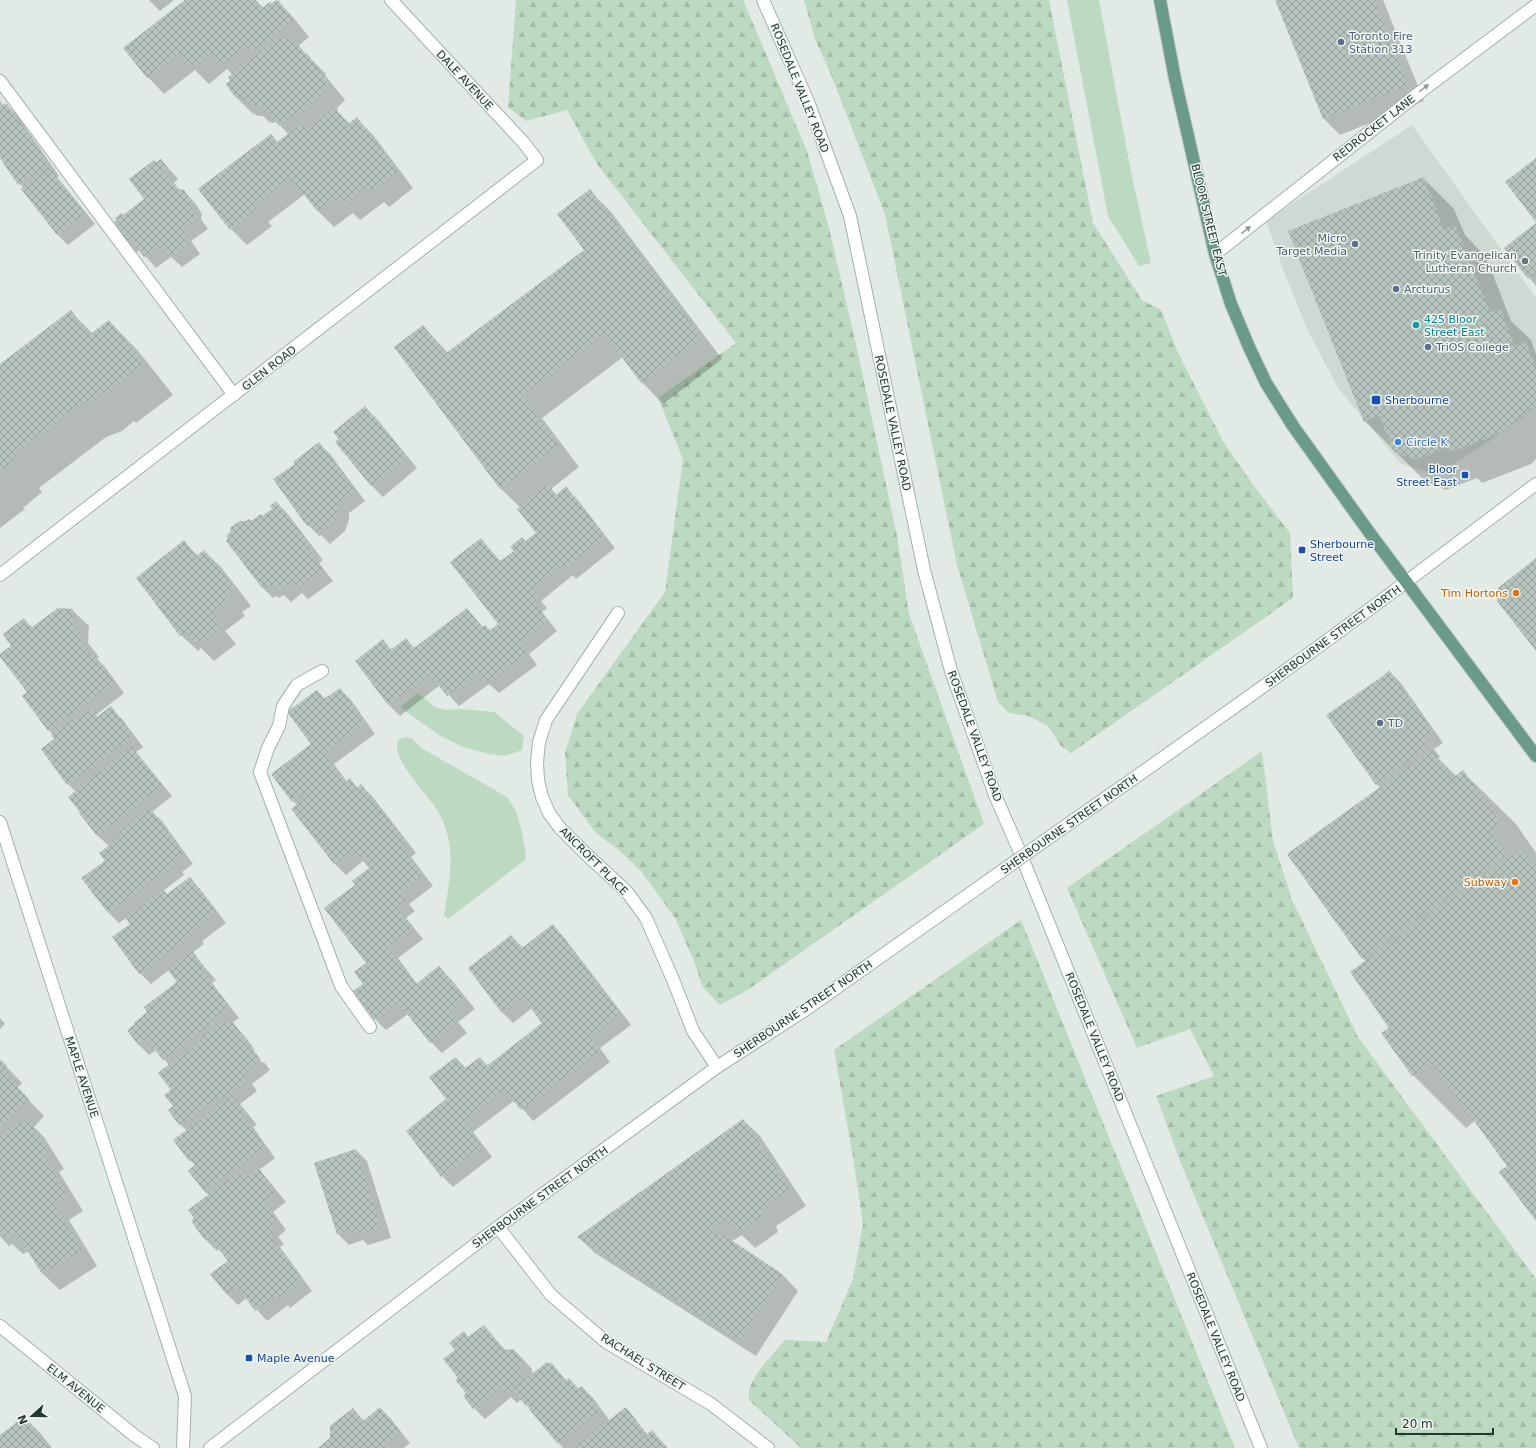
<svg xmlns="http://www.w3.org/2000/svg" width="1536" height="1448" font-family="'DejaVu Sans',sans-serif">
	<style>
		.built { fill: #cfd9d4 }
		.grass { fill: #bcd9c1 }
		.forest { fill: url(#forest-firs) }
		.shadow { fill: #0003; fill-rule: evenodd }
		.building { fill: url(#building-cross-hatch) }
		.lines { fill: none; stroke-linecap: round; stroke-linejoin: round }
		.service-casing { stroke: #a4b1ab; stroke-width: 14 }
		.minor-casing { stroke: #a4b1ab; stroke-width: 14 }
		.tertiary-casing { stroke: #a4b1ab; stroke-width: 14 }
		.primary-casing { stroke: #c1c7c5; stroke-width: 14 }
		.service { stroke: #fff; stroke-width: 12 }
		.minor { stroke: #fff; stroke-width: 12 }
		.tertiary { stroke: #fff; stroke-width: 12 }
		.primary { stroke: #6a9b8a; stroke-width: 12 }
		.minor-bridge-casing { stroke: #a4b1ab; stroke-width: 14; stroke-linecap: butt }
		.minor-bridge { stroke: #fff; stroke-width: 12 }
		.oneway { fill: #919c98 }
		.service-dot { fill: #5c6f8a; stroke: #f1f7f3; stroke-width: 1.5 }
		.worship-dot { fill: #6b7280; stroke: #f1f7f3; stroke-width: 1.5 }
		.culture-dot { fill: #0f9aa8; stroke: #f1f7f3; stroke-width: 1.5 }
		.transit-dot { fill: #1a4fb4; stroke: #f1f7f3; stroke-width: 1.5 }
		.shop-dot { fill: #3f7fe0; stroke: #f1f7f3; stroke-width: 1.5 }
		.food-dot { fill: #e8710a; stroke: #f1f7f3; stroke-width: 1.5 }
		.labels { text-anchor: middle; stroke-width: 3; stroke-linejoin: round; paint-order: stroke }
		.service-label { font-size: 11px; fill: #4e5e75; stroke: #f1f7f3; text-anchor: start }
		.street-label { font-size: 11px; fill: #233831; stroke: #f1f7f3 }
		.worship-label { font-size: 11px; fill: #5b616d; stroke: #f1f7f3; text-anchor: end }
		.culture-label { font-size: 11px; fill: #0d838f; stroke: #f1f7f3; text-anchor: start }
		.transit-label { font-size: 11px; fill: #164399; stroke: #f1f7f3; text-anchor: start }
		.shop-label { font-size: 11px; fill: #366cbe; stroke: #f1f7f3; text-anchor: start }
		.food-label { font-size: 11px; fill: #c56008; stroke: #f1f7f3; text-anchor: end }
	</style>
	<defs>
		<pattern id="forest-firs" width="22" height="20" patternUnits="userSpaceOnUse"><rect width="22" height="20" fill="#bcd9c1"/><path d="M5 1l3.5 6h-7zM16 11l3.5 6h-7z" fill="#a1bba6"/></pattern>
		<pattern id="building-cross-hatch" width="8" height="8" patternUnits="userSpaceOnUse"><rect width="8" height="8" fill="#b7c4be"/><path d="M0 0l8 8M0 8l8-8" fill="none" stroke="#94a09b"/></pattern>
	</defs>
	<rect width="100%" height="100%" fill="#e1eae5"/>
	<path class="built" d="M1412,125L1536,298V406L1496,437L1436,475L1400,463L1338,388L1308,331L1286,277L1266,221Z"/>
	<path class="grass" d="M1067,0H1099L1130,167L1151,263L1139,266L1108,216Z
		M418,693L435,707L446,710L460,709L494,712L524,736L522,750L505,756L489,754L463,747L439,735L400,707Z
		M405,737L411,738L423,749L507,797C520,813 522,834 526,854L525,860L448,919L444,915C450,878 458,843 436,808C429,797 385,752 400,739C401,738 403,738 405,737Z"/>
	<path class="forest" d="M516,0H743L807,151L829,228L859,358L897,536L909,614L984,824L749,989L720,1005L703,987L693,959L675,918L641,871L620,851L596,833L568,795L565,753L577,714L665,592L683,459L658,398L736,343L597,164L567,110L526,121L508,107Z
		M804,0H1049L1093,223L1142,300L1161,310L1178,353L1224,443L1254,486L1290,533L1293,598L1071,753L1060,745L1049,727L1029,716L1009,713L998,702L957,565L885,214L832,77L815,39Z
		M1262,751L1273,841L1292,900L1358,1037L1536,1279V1448H1299L1184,1171L1156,1096L1214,1076L1190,1029L1137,1048L1067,888Z
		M1021,920L1235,1448H801L749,1400C745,1381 773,1355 785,1340L826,1342L853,1279L863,1224L853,1157L834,1050Z"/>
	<path class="shadow" d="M149,0H174L160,11Z
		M186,0H256L263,8L277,0L293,17L309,37L298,46L326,74L325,75L345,100L337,108L338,110L337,111L350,124L357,119L373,135L413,188L389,207L384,202L360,220L353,213L334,227L317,210L305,194L268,222L272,226L247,245L231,229L270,135L278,143L289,135L276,121L274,123L269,122L263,116H259L252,113L235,96L231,81L233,75L227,69L209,84L195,70L164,94L148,77L125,48Z
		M1276,0H1383L1424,101L1340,135L1324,119Z
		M0,101L4,106L6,104L17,115L59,176L57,177L95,224L68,245L57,234L0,157Z
		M161,160L178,179L174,183L180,191H184L195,203L202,214L201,219L208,229L191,241L200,254L182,267L171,257L156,268L140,250L135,253L124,242L123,216L146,199L157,164Z
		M1423,178L1454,209L1465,235L1486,257L1511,321L1531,340L1536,354V459L1531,464L1482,483L1477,478L1446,490L1425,481L1365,421Z
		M590,191L611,212L722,359L663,404L642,382L623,357L542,418L579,467L551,489L557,495L566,488L577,499L615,548L576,579L573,575L541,601L547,608L542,612L557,631L529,654L537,665L499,693L489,684L459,706L440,685L400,716L389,705L356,661L383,641L392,650L406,639L415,649L467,610L483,627L490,631L499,624L481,539L501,562L537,533L520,507L501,489L395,347L423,326L448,353L585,250Z
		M1536,225V286L1505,248Z
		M70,311L93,334L109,321L139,352L173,395L136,423L134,421L122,431L106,437L39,488L42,492L23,508L25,509L0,528V366Z
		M365,407L376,418L417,468L383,497L372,486L336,442Z
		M319,444L330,454L365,501L349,513V520L345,531L330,544L321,535L319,536L308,525L296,464Z
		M276,502L287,513L323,560L319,563L333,581L308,599L302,593L291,602L284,595L279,598L276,596L273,598L262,587L251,522L263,517L274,509Z
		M184,542L198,556L204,551L221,567L251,606L242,612L245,616L225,631L236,644L214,661L201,648L198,651L181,635Z
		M72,610L89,626L88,643L99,657L97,659L105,667L124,693L96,715L98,717L111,708L122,719L143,747L136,752L172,796L152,812L162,821L193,864L182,872L184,875L163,891L167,895L190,878L200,889L226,923L202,941L204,944L192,953L216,980L212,983L239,1018L232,1023L243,1034L270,1070L252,1084L257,1091L240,1104L257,1125L253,1127L275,1158L259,1170L269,1181L286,1202L273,1212L286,1230L278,1237L284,1244L280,1247L312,1291L290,1308L288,1305L267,1321L247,1298L238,1305L227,1294L212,1274L229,1261L219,1249L217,1251L206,1240L192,1221L209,1195L204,1191L196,1166L190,1160L187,1131L180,1124L175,1106L169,1065L156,1050L149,1055L138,1044L149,1012L179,982L169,970L151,984L140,973L132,924L126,918L119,923L108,912L106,861L109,846L97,835L81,812L76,792L68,784L53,735L23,696L28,692L13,647L24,620L33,628ZM252,1049H254L264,1062L262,1063Z
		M1389,671L1400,682L1443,743L1434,749L1440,757L1438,758L1456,776L1463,772L1516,824L1536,853V1219L1509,1166L1475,1121L1466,1128L1413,1075L1382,1034L1390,1028L1366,962L1289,854L1381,788L1377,784L1384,677Z
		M340,689L351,700L375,734L334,764L347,782L350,780L358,788L361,785L372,796L416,853L411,857L433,886L409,904L415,911L406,918L423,939L398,958L417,984L439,967L450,978L475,1009L458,1022L467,1033L442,1053L431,1042L408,1014L386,1030L375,1019L356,885L370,869L363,861L346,875L335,864L293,810L298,806L293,801L312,744L317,691L326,700Z
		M552,925L563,936L631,1025L600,1048L610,1062L533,1121L515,1100L473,1132L492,1157L453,1187L442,1176L447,1099L456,1058L466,1068L480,1058L488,1066L543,1024L532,1008L513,1023L502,1012L469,969L511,936L523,948Z
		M0,1018L5,1024L0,1029Z
		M0,1060L22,1083L17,1088L44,1116L34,1127L44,1137L64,1169L59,1172L83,1211L69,1220L97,1266L60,1290L43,1274L29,1251L23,1254L12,1244L9,1246L0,1236Z
		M743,1120L760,1136L806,1206L776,1226L778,1232L755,1248L742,1235L732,1241L782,1274L798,1291L756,1356L595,1253L578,1237Z
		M356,1150L367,1161L391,1238L368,1245L363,1240L349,1245L338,1234L315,1163Z
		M484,1326L506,1351L521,1357L532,1369V1375L551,1363L567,1381L569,1379L579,1389L582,1387L593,1398L610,1421L626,1409L648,1435L652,1431L668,1448H563L522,1399L517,1403L511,1397L485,1419L474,1408L459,1378L456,1350L464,1333L469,1338Z
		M380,1408L391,1419L410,1443L404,1448H320L331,1439L353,1410L364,1421Z
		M25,1418L41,1434L52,1448H0V1436Z"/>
	<path class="building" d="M185,0H254L261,9L270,2L271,4L278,0L293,20L253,51L248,44L222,65L211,52L191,68L180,52L147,78L123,48Z
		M1275,0H1374L1408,85L1323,119Z
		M281,36L289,38L295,46L298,44L306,55L308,54L310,57L309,58L329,83L321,91L323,93L279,126L261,104L257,107L252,106L247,100H241L234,96L226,84L230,81L228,77Z
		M6,103L49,164L18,185L0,158V104L1,106Z
		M335,108L348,124L357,117L398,171L371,191L367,186L343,204L337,196L317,211L290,177L253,205L256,209L230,230L198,189L271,134L277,142L302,124L306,130Z
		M1536,158V222L1505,182Z
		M161,159L168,168L163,171L178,189L184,190L192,202L190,207L198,218L181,230L190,242L170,257L161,245L144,257L130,238L123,243L110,225L117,220L115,218L122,213L123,215L144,199L129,179L154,160L156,162Z
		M49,167L85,213L57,235L21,189Z
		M1424,177L1444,230L1455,225L1490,312L1500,309L1515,346L1526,342L1536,368V405L1500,433L1450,453L1448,447L1415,460L1393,451L1379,415L1364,422L1288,231Z
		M590,189L701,337L641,383L604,333L521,396L558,445L500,489L394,347L423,325L445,354L584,250L557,214Z
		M1536,223V273L1528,279L1504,248Z
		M71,310L89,335L109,320L143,364L105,393L103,391L91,401L76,406L9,457L13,461L0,471V364Z
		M365,406L407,457L371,486L335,442L339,439L333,432Z
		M319,442L355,490L339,502V509L335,520L318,533L311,523L307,526L273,479L295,464L293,462Z
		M548,484L556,495L566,486L605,536L564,569L561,565L531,589L537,597L532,601L547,620L518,642L527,653L487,683L479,672L447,696L430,674L388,705L355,661L383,639L391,650L406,638L414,648L467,608L482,627L485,625L490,630L498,624L450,562L481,538L499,562L514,551L510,547L522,537L525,541L536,533L517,509Z
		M276,501L313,548L309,551L322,569L296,589L291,582L279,591L273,584L267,588L265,585L262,588L226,541L228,539L226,536L230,532L231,527L240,521H246L249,519L251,521L261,514L262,516L272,509L270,506Z
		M184,540L196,556L204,550L235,589L226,595L229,599L210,614L220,627L197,645L186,631L180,636L136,578Z
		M1536,558V651L1497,601L1498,588Z
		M58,608L73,609L72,626L83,641L80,643L90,657L94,655L114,682L48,731L22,696L27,692L0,657V654L11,646L3,634L24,618L31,628Z
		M1389,670L1433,731L1424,738L1429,746L1376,785L1326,715L1383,676Z
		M340,688L365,722L323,753L346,782L350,778L357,788L361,784L406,842L401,846L422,875L399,893L405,900L396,907L413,928L387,947L416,984L439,966L464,998L448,1010L457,1021L430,1043L398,1002L374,1020L353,991L363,984L354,972L366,963L324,908L355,885L352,881L372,866L364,856L360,860L353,850L334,864L291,809L307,797L304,793L292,802L271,774L311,744L287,712L317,690L324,699Z
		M111,706L133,736L67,785L41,749L54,739L51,735L75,718L77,720L91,709L97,717Z
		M132,747L162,785L97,836L79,813L80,812L68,797Z
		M1432,750L1452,779L1463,770L1500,822L1489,831L1506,855L1362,959L1287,854Z
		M151,809L183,853L172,861L174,864L108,913L81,878L105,861L99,853L122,836L119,832Z
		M1521,849L1536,870V1221L1499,1172L1507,1166L1431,1062L1412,1076L1381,1033L1389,1028L1350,972Z
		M190,877L216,912L192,930L194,932L139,974L112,937L130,924L126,918L163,890L167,894Z
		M553,924L620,1013L589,1037L600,1050L521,1110L504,1089L463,1121L482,1146L441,1177L406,1131L446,1099L429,1077L456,1057L464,1069L480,1057L487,1066L542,1023L522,996L501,1012L468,968L511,935L522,948Z
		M192,951L206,969L202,971L229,1006L211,1020L213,1022L163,1060L146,1038L138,1045L127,1030L135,1024L134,1023L147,1012L144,1007L177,982L168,970Z
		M223,1021L227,1025L232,1021L243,1036L238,1040L239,1041L244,1037L260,1059L242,1073L247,1080L221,1100L219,1096L185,1122L184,1121L179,1125L168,1110L173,1106L164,1095L171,1090L158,1073L181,1055L183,1056L193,1048V1047L203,1038L202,1037Z
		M0,1059L7,1066L2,1071L29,1099L0,1127Z
		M233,1096L246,1114L243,1116L265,1146L204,1191L188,1171L195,1165L191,1160L189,1161L173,1140Z
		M27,1119L48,1152L43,1156L68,1195L53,1204L82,1249L42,1274L16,1232L6,1239L0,1229V1136Z
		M743,1119L790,1189L760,1209L763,1215L738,1232L728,1218L707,1230L720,1237L723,1235L782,1274L739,1341L577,1237Z
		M356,1149L381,1227L357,1235L355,1229L337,1234L314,1163Z
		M259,1168L275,1191L263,1201L276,1219L268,1225L274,1233L270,1236L302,1279L279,1298L276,1295L255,1311L237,1286L226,1294L210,1274L228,1261L209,1237L205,1240L191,1221L194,1218L188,1210L241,1170L247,1177Z
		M484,1325L504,1350L513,1349L521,1357L522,1364L517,1369L524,1378L505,1393L500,1387L473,1409L463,1396L466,1393L455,1380L458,1378L443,1359L455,1350L449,1343L464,1331L468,1337Z
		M547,1362L548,1364L551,1362L563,1378L560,1380L562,1383L569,1378L578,1389L582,1386L600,1410L557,1443L529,1409L530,1408L527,1405L526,1406L514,1391L516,1389L515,1387Z
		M380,1407L400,1432L383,1445L385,1448H318L330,1438V1426L353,1408L363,1421Z
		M626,1407L645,1432L640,1436L642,1438L652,1430L666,1448H574Z
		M25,1416L49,1448H0V1435Z"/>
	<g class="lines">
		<defs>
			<path id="service" d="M0,81L234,395
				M1215,254L1419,93L1536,5
				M322,671L297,685L283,706L279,726L268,748L260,772L341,986L370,1027"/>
			<path id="minor" d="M0,575L537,160L523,142L391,0
				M618,613L546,720L539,742L537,762L538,780L542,797L549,813L560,828L585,853L627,892L646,918L674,982L693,1031L717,1067
				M1074,820C1186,742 1297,664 1406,582
				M0,822L185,1396L183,1448
				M498,1227L551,1295L606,1342L711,1404L768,1448
				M0,1326L135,1436L153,1448
				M210,1448L498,1227L717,1067L805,1010"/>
			<path id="tertiary" d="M763,0L809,104L850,216L924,570L951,671L995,795L1019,850L1261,1448
				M1406,582L1536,484"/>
			<path id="primary" d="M1160,0L1175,79L1215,254L1231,304L1249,347L1266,383L1293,426L1369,532L1536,756"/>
		</defs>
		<use href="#service" class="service-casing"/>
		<use href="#minor" class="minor-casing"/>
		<use href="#tertiary" class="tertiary-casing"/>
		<use href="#primary" class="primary-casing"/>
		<use href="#service" class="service"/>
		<use href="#minor" class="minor"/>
		<use href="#tertiary" class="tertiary"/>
		<use href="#primary" class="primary"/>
		<defs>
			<path id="minor-bridge" d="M805,1010L1074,820"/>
		</defs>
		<use href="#minor-bridge" class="minor-bridge-casing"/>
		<use href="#minor-bridge" class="minor-bridge"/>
	</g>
	<defs><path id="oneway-solid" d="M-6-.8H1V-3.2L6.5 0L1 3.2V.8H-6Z"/></defs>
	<g class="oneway">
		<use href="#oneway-solid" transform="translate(1424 88) rotate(-37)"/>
		<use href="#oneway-solid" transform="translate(1246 230) rotate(-38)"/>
	</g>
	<g class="service-dot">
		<circle cx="1341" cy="42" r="4"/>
		<circle cx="1355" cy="244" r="4"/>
		<circle cx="1396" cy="289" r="4"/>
		<circle cx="1428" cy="347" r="4"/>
		<circle cx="1380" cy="723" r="4"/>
	</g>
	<circle class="worship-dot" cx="1525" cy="261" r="4"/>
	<circle class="culture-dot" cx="1416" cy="325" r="4"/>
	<g class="transit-dot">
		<rect x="1371" y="395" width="10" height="10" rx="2"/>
		<rect x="1461" y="471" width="8" height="8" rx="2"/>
		<rect x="1298" y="546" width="8" height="8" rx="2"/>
		<rect x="245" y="1354" width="8" height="8" rx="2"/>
	</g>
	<circle class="shop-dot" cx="1398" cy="442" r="4"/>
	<g class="food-dot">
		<circle cx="1516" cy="593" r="4"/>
		<circle cx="1515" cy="882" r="4"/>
	</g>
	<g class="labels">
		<g class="service-label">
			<text x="1349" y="40">Toronto Fire<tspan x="1349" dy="13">Station 313</tspan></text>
			<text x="1347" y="242" text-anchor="end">Micro<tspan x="1347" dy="13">Target Media</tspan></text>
			<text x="1404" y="293">Arcturus</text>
			<text x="1436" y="351">TriOS College</text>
			<text x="1388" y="727">TD</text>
		</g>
		<g class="street-label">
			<text transform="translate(465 80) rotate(47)" y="4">DALE AVENUE</text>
			<text transform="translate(800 88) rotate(68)" y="4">ROSEDALE VALLEY ROAD</text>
			<text transform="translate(1374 128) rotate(-38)" y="4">REDROCKET LANE</text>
			<text transform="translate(1209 220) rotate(76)" y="4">BLOOR STREET EAST</text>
			<text transform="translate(269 368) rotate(-38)" y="4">GLEN ROAD</text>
			<text transform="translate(893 423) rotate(78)" y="4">ROSEDALE VALLEY ROAD</text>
			<text transform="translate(1333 636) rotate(-36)" y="4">SHERBOURNE STREET NORTH</text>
			<text transform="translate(975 736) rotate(70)" y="4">ROSEDALE VALLEY ROAD</text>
			<text transform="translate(1069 824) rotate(-35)" y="4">SHERBOURNE STREET NORTH</text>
			<text transform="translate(594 861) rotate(45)" y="4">ANCROFT PLACE</text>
			<text transform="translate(803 1009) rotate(-34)" y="4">SHERBOURNE STREET NORTH</text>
			<text transform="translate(1095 1037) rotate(68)" y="4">ROSEDALE VALLEY ROAD</text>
			<text transform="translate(82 1077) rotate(72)" y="4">MAPLE AVENUE</text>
			<text transform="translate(540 1197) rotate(-36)" y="4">SHERBOURNE STREET NORTH</text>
			<text transform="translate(1216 1337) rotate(68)" y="4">ROSEDALE VALLEY ROAD</text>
			<text transform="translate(643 1362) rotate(32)" y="4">RACHAEL STREET</text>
			<text transform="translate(76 1388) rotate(39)" y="4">ELM AVENUE</text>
		</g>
		<g class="worship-label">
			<text x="1517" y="259">Trinity Evangelican<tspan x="1517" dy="13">Lutheran Church</tspan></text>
		</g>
		<g class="culture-label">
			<text x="1424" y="323">425 Bloor<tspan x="1424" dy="13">Street East</tspan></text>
		</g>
		<g class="transit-label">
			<text x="1385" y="404">Sherbourne</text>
			<text x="1457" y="473" text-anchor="end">Bloor<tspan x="1457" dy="13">Street East</tspan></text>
			<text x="1310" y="548">Sherbourne<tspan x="1310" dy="13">Street</tspan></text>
			<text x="257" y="1362">Maple Avenue</text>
		</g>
		<g class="shop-label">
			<text x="1406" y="446">Circle K</text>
		</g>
		<g class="food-label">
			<text x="1508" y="597">Tim Hortons</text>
			<text x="1507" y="886">Subway</text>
		</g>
	</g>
	<g transform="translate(32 1416) rotate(249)" stroke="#f1f7f3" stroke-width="3" paint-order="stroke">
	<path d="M0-3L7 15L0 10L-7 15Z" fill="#233831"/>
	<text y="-6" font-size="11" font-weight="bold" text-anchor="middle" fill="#233831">N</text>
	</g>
	<path d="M1396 1428v6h97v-6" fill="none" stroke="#233831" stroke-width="2"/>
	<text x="1402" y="1428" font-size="12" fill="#233831" stroke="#f1f7f3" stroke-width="3" paint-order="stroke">20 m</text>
</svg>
